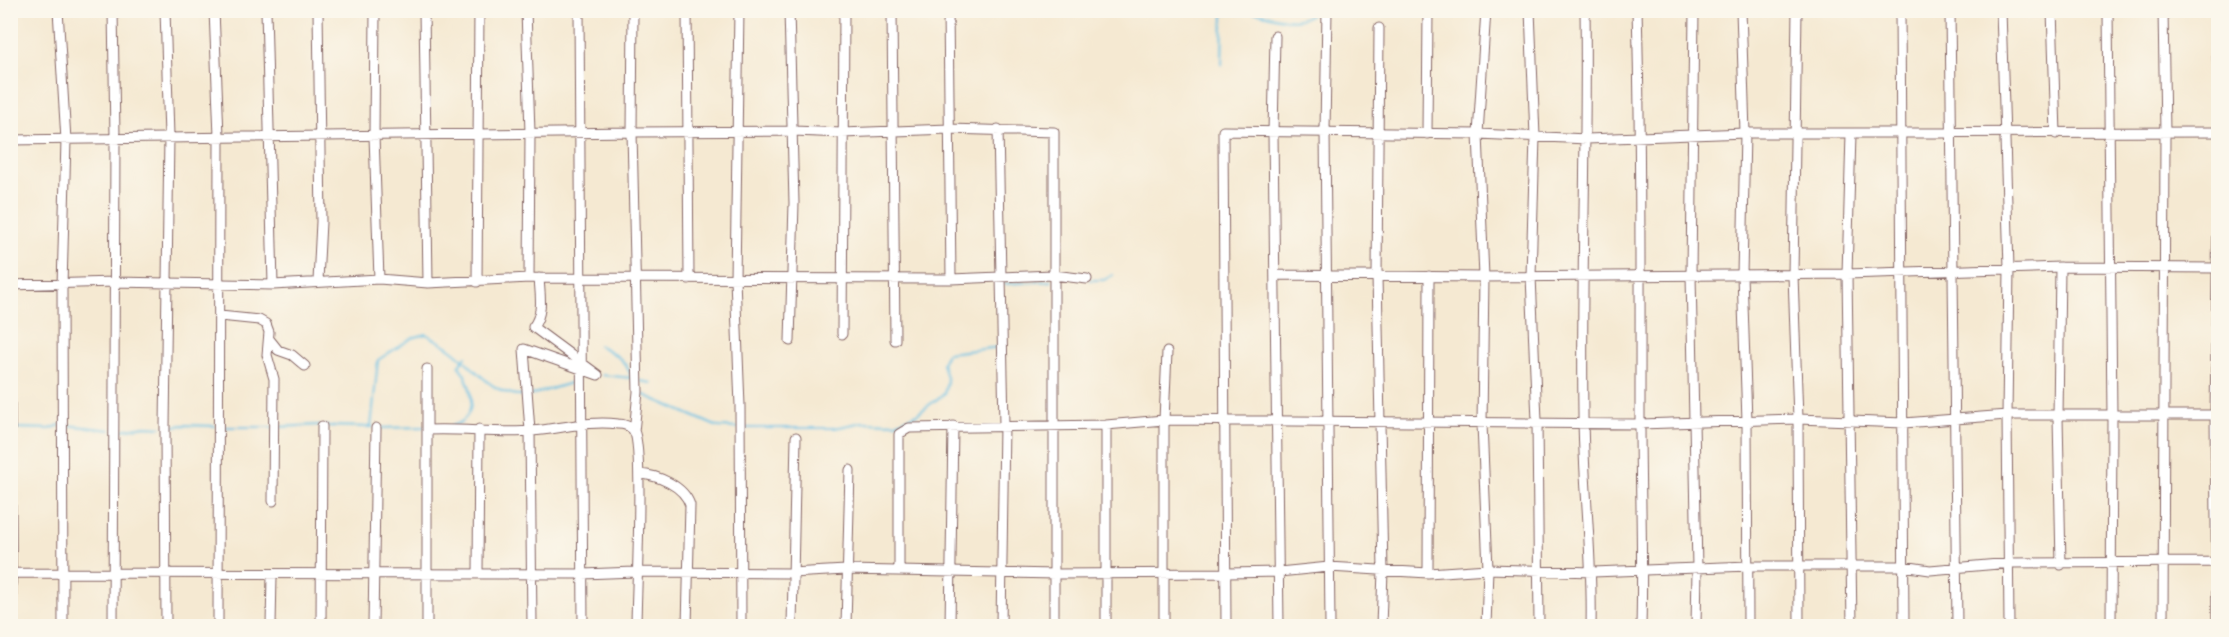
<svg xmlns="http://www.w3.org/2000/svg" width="2229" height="637" font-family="'Indie Flower',sans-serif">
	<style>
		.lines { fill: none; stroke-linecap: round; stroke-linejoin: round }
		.stream { stroke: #67c0e4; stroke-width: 2 }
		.street-casing { stroke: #866665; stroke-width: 11 }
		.street { stroke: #fff; stroke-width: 9 }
	</style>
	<rect width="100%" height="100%" fill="#fbf7ec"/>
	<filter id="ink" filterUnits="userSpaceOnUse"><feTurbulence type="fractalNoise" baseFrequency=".0167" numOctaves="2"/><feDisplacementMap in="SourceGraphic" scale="12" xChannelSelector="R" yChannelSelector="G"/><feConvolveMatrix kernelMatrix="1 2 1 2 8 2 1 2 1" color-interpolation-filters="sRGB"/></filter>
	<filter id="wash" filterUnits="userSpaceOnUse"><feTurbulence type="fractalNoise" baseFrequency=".008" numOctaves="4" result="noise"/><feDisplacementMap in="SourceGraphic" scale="24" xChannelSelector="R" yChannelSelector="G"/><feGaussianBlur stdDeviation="1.35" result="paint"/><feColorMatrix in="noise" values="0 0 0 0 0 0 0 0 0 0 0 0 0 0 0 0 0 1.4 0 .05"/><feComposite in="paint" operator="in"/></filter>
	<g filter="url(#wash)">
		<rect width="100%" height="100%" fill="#f5e9d2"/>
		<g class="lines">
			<path class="stream" d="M1222,65L1223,14C1232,13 1243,11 1252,12C1276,15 1296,29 1316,10
				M1090,280H1104L1113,275
				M1004,284L1052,281
				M598,345C618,355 627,361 634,383
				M602,375L632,378
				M640,381L652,383
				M642,394L718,427L738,428
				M531,395L577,381
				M66,425L111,430
				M325,426L373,427
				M451,426C480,420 473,383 459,366L466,356
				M167,427L184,425L215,426
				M220,427H272
				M277,427L319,425
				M371,427L378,360L412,338L426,334C434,339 443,343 451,349C474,365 492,398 526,395
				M13,428L50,429L60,425
				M379,428L424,427
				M743,428H835L863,422L896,423L917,414L944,394L947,381L942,363L947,353L1001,347
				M116,431L145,426L161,427"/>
		</g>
	</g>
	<g filter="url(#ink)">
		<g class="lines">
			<defs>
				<path id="street" d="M58,10L66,140L62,286L63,626
					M113,10L115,137L113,626
					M165,10L169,136L165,427L166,626
					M214,10L219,136L218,626
					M266,10L273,285
					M318,10L321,222L318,281
					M375,10L374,136L379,279
					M424,10L428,283
					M526,10L530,133L529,278
					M579,10L583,626
					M633,10L632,132L638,392L634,432
					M687,10L689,279
					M739,10L735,279L740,406L741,626
					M789,10L794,203L790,341
					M892,10L895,340
					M948,10L951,279
					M1327,10L1325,131L1330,626
					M1486,10L1478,134L1484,277L1482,424L1488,569L1486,626
					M1530,10L1535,137L1531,276L1537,421L1539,626
					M1585,10C1587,145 1581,278 1583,412C1583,484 1593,555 1591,626
					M1637,10C1641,147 1640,284 1640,421C1640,490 1643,558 1641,626
					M1694,10L1691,275L1697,568L1696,626
					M1741,10L1745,133L1742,275L1747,421L1748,626
					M1797,10L1793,275L1798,419L1799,626
					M1900,10L1904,626
					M1950,10L1957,626
					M2001,10L2009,268L2007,415L2009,626
					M2052,10L2056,134
					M2108,10L2112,416L2111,626
					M2216,10L2218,83
					M1379,28L1377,276L1383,571L1381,626
					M1275,36L1273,133L1279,626
					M998,129L1004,425L1001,626
					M1427,134L1428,10
					M1851,134L1847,274L1852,626
					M10,140L632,132L794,131L842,133L949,129L1054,132V626
					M2060,267L2058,417L2061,565
					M1275,275L1484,277L1847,274L2060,267L2218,268
					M477,282L479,10
					M10,285L114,282L273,285L379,279L428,283L529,278L951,279L1053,275L1087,279
					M220,316L259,320L266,324L269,332L267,355L274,379L273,501
					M842,334L844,10
					M270,340L278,350L292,355L305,366
					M427,369V626
					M10,392L12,626
					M1106,425V626
					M427,430C462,428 497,434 532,431C560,429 589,420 618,424C623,424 630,426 634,431C644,448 636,596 636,626
					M639,474C658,475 684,486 690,505L687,626
					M899,570V434L909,428L1106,425L1164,420L1640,424L1798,419L1904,423L2007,415H2218
					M10,573L583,574L635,572L791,573L846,570L1055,574L1228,573L1279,572L1329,567L1428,573L1488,569L1593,572L1749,566H1903L1930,570L2010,563L2218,562
					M1428,573L1429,276
					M478,574L479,429
					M271,626L272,575
					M321,626L322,426
					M373,626L376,428
					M532,626L530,431L524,349L598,375L533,327C544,313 540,295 539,278
					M792,626L796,437
					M846,626L850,470
					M950,626L953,426
					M1164,626V420L1167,352
					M1226,626L1223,131L1478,134L1587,139L1745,133L2218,132
					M2163,626L2165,133L2163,10
					M2217,626L2215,415L2218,203"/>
			</defs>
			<use href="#street" class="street-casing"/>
			<use href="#street" class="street"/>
		</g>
	</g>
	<rect width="2229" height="637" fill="none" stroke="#fbf7ec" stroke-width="36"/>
</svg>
